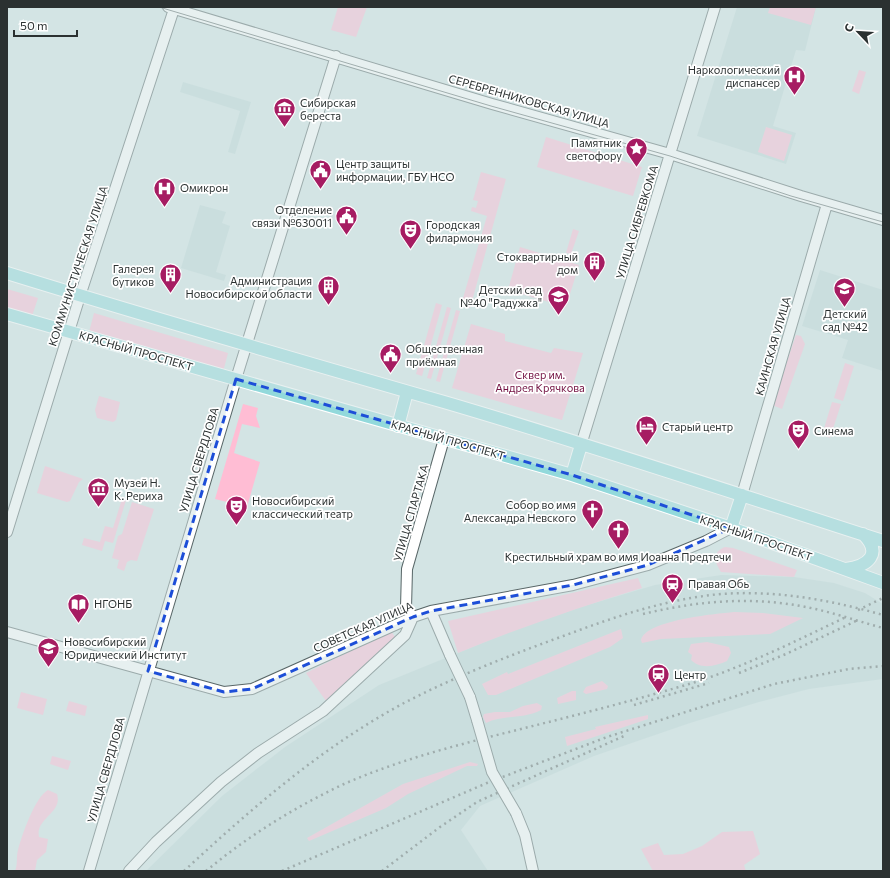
<svg xmlns="http://www.w3.org/2000/svg" width="890" height="878" font-family="Commissioner,sans-serif">
	<style>
		.built { fill: #bfd8d8 }
		.green { fill: #ffbdd4 }
		.lines { fill: none; stroke-linecap: round; stroke-linejoin: round }
		.minor-casing { stroke: #586667; stroke-width: 12 }
		.major-casing { stroke: #fff; stroke-width: 14 }
		.minor { stroke: #fff; stroke-width: 10 }
		.major { stroke: #92d9db; stroke-width: 12 }
		.tram { stroke: #626c6c; stroke-width: 1 }
		.rail { stroke: #626c6c; stroke-width: 2.5; stroke-dasharray: 2 4; stroke-linecap: butt }
		.minor-bridge-casing { stroke: #586667; stroke-width: 12; stroke-linecap: butt }
		.minor-bridge { stroke: #fff; stroke-width: 10 }
		.marked { fill: none; stroke: #1d4ed8; stroke-width: 3; stroke-dasharray: 8 5; stroke-linejoin: round }
		.labels { text-anchor: middle; stroke-width: 3.5; stroke-linejoin: round; paint-order: stroke }
		.poi-label { font-size: 11px; fill: #2b3131; stroke: #fff; text-anchor: start }
		.street-label { font-size: 11px; fill: #2b3131; stroke: #fff }
		.park-label { font-size: 11px; fill: #731142; stroke: #fff }
	</style>
	<rect width="100%" height="100%" fill="#d3e4e4"/>
	<path class="built" d="M737,7H816L805,51L796,50L773,126L796,133L786,164L697,136Z
		M183,82L251,102L235,154L228,152L240,111L180,92Z
		M200,205L226,212L222,223L230,226L216,272L226,275L224,281L181,268Z
		M820,270L883,290V371L842,358L848,340L802,326Z
		M721,575L794,577L834,583L865,593L883,604V679L809,689L759,702L690,723L594,756L480,806L461,830L488,871H146L222,796L285,747L379,685L514,630L584,606L655,585Z"/>
	<path class="green" d="M338,7H367L356,37L331,30Z
		M770,7H816L811,25L768,13Z
		M859,70L866,72L859,94L852,91Z
		M766,127L792,135L784,161L758,152Z
		M546,137L642,167L633,196L537,167Z
		M481,172L506,179L470,308L461,305L487,216L471,211L472,207L476,208L478,201L473,200Z
		M573,229L579,231L571,254L566,253Z
		M520,247L579,265L566,307L508,290Z
		M7,289L38,298L32,316L7,308Z
		M436,303L442,305L422,376L416,374Z
		M447,307L451,308L431,379L427,378Z
		M456,310L460,311L440,382L436,381Z
		M94,313L228,353L223,372L89,332Z
		M471,324L505,334V341L551,353L554,348L583,353L562,420L452,388Z
		M796,335L801,336L805,344L782,409L772,405Z
		M845,363L854,366L843,401L834,398Z
		M99,396L120,402L116,420L113,422L97,418L95,410Z
		M832,402L841,404L830,438L822,435Z
		M243,404L258,408L256,416L260,428L242,424L234,453L260,462L247,507L215,499Z
		M45,466L83,479L79,482L70,501L67,502L37,493Z
		M122,499L126,500L113,543L105,541L102,551L82,545L84,538L100,542L105,526L113,528Z
		M132,502L154,509L137,561L131,560L127,562L124,571L117,568L119,560L112,558L118,536L122,534Z
		M725,547L733,548L797,570L794,577L721,572C714,561 712,552 725,547Z
		M638,578L642,588C580,607 519,628 458,653L448,621Z
		M734,612L763,613L803,618L770,634L661,639L642,643L641,640C646,620 715,614 734,612Z
		M621,629L623,638L610,647L496,695H488L482,684L507,672L508,674Z
		M391,631L395,637L326,701L306,673Z
		M707,642L729,647L731,653L727,661C716,666 701,670 691,660L692,655L688,652L691,644Z
		M602,681L608,686L607,689L586,694L583,692L586,687Z
		M572,691H576V700L558,704L557,698Z
		M21,692L47,699L43,715L17,708Z
		M69,701L87,706L85,716L66,711Z
		M537,703L542,706L541,710C522,720 503,714 486,723L483,717L484,714L495,712H510L523,706Z
		M648,715V719L567,746L565,737L596,729L595,727Z
		M52,756L71,761L68,770L50,764Z
		M470,762L478,764L477,766H467L408,794L386,808L309,841L307,838L403,784Z
		M48,790L57,794C63,813 35,818 39,837L48,839L46,852L37,860L35,871H15C18,864 16,857 18,850C22,835 35,797 48,790Z
		M753,831L760,854L744,865L746,871H653L641,849L658,843L664,855L683,854L702,846L722,832Z"/>
	<g class="lines">
		<defs>
			<path id="minor" d="M168,7L492,104L670,154L801,196L883,220
				M581,445L715,7
				M742,495L827,204
				M7,532L80,296L174,9
				M431,611L450,655
				M7,632L224,692L252,689L413,617L431,611L573,585L648,565L706,541L731,528
				M470,697L477,720
				M516,813L525,835L533,871
				M89,871L236,379L336,56
				M129,871L156,842L221,782L258,753L323,711L405,635L413,617L406,608L407,569L444,439"/>
			<path id="major" d="M7,273C152,318 298,360 444,402C591,445 737,494 883,541
				M7,314L572,475L731,528L883,583
				M398,426L407,392
				M572,475L581,445
				M731,528L742,495
				M846,569C868,566 883,554 863,534"/>
		</defs>
		<use href="#minor" class="minor-casing"/>
		<use href="#major" class="major-casing"/>
		<use href="#minor" class="minor"/>
		<use href="#major" class="major"/>
		<path class="tram" d="M159,7L491,106L670,156L791,196L883,222"/>
		<path class="rail" d="M858,610L883,598
			M643,614C697,601 751,596 806,607C832,612 857,621 883,628
			M739,673L786,654L858,620
			M634,705L709,683
			M184,871C252,808 322,747 404,703C456,676 511,655 566,635C617,616 667,599 721,594C776,590 831,600 883,615
			M206,871C248,836 295,807 344,784C401,759 461,744 521,729C580,714 640,699 699,681C750,664 798,640 846,617
			M282,871L487,783L607,737L774,684L849,669L883,666
			M382,871L440,827L477,802L624,736"/>
		<defs>
			<path id="minor-bridge" d="M450,655L470,697
				M477,720L492,772L516,813"/>
		</defs>
		<use href="#minor-bridge" class="minor-bridge-casing"/>
		<use href="#minor-bridge" class="minor-bridge"/>
	</g>
	<path d="M0 0H890V878H0ZM236,379L572,475L731,528L648,565L573,585L431,611L413,617L252,689L224,692L148,671Z" fill="#d3e4e4" fill-opacity=".55" fill-rule="evenodd"/>
	<path class="marked" d="M236,379L572,475L731,528L648,565L573,585L431,611L413,617L252,689L224,692L148,671Z"/>
	<defs>
		<symbol id="hospital-pin" viewBox="-11 -11 22 30"><path d="M0 17L-7.5 6A9.5 9.5 0 1 1 7.5 6Z" fill="#a61c62" stroke="#fff"/><path d="M-5-5h3v3.5h4V-5h3V5h-3V1.5h-4V5h-3Z" fill="#fff"/></symbol>
		<symbol id="museum-pin" viewBox="-11 -11 22 30"><path d="M0 17L-7.5 6A9.5 9.5 0 1 1 7.5 6Z" fill="#a61c62" stroke="#fff"/><path d="M0-6L6-3V-2H-6V-3ZM-5-1h2V3h-2ZM-1-1h2V3h-2ZM3-1h2V3H3ZM-6 4H6V6H-6Z" fill="#fff"/></symbol>
		<symbol id="sight-pin" viewBox="-11 -11 22 30"><path d="M0 17L-7.5 6A9.5 9.5 0 1 1 7.5 6Z" fill="#a61c62" stroke="#fff"/><path d="M0-6L1.8-2.2L6-1.7L2.9 1.2L3.7 5.4L0 3.3L-3.7 5.4L-2.9 1.2L-6-1.7L-1.8-2.2Z" fill="#fff"/></symbol>
		<symbol id="civic-pin" viewBox="-11 -11 22 30"><path d="M0 17L-7.5 6A9.5 9.5 0 1 1 7.5 6Z" fill="#a61c62" stroke="#fff"/><path d="M-.6-6.5H3V-4.5H.6V-3L4-1V1h2V6H-6V1h2V-1L-.6-3ZM-1.2 2.5V6h2.4V2.5Z" fill="#fff"/></symbol>
		<symbol id="theatre-pin" viewBox="-11 -11 22 30"><path d="M0 17L-7.5 6A9.5 9.5 0 1 1 7.5 6Z" fill="#a61c62" stroke="#fff"/><path d="M-5-5.5Q0-4 5-5.5V0Q5 5 0 6Q-5 5-5 0ZM-3.3-2.5H-1v1.5H-3.3ZM1-2.5H3.3v1.5H1ZM-2.8 1Q0 5.5 2.8 1Z" fill="#fff"/></symbol>
		<symbol id="building-pin" viewBox="-11 -11 22 30"><path d="M0 17L-7.5 6A9.5 9.5 0 1 1 7.5 6Z" fill="#a61c62" stroke="#fff"/><path d="M-4-6H4V6H1V3H-1V6H-4ZM-2.5-4.3h1.7v1.8h-1.7ZM.8-4.3h1.7v1.8H.8ZM-2.5-1h1.7V.8h-1.7ZM.8-1h1.7V.8H.8Z" fill="#fff"/></symbol>
		<symbol id="school-pin" viewBox="-11 -11 22 30"><path d="M0 17L-7.5 6A9.5 9.5 0 1 1 7.5 6Z" fill="#a61c62" stroke="#fff"/><path d="M0-5L7-2L0 1L-7-2ZM-4 1L0 2.5L4 1V4Q0 6-4 4Z" fill="#fff"/></symbol>
		<symbol id="hotel-pin" viewBox="-11 -11 22 30"><path d="M0 17L-7.5 6A9.5 9.5 0 1 1 7.5 6Z" fill="#a61c62" stroke="#fff"/><path d="M-6-4.5h1.5V1H6V5H4.5V3h-9V5H-6ZM-4 0a1.8 1.8 0 1 1 3.6 0ZM.5 0V-2.5h3Q6-2.5 6 0Z" fill="#fff"/></symbol>
		<symbol id="church-pin" viewBox="-11 -11 22 30"><path d="M0 17L-7.5 6A9.5 9.5 0 1 1 7.5 6Z" fill="#a61c62" stroke="#fff"/><path d="M-1.2-6h2.4v3.5h3.3v2.4h-3.3V6h-2.4V-.1h-3.3v-2.4h3.3Z" fill="#fff"/></symbol>
		<symbol id="station-pin" viewBox="-11 -11 22 30"><path d="M0 17L-7.5 6A9.5 9.5 0 1 1 7.5 6Z" fill="#a61c62" stroke="#fff"/><path d="M-3-6H3Q5-6 5-4V2Q5 4 3 4L4.5 6H3L1.5 4h-3L-3 6H-4.5L-3 4Q-5 4-5 2V-4Q-5-6-3-6ZM-3.5-4v3h7v-3ZM-3.5 1v1.5H-2V1ZM2 1v1.5H3.5V1Z" fill="#fff"/></symbol>
		<symbol id="library-pin" viewBox="-11 -11 22 30"><path d="M0 17L-7.5 6A9.5 9.5 0 1 1 7.5 6Z" fill="#a61c62" stroke="#fff"/><path d="M-6-4Q-3-5.5-.7-3.5V5Q-3 3-6 4ZM6-4Q3-5.5 .7-3.5V5Q3 3 6 4Z" fill="#fff"/></symbol>
		<symbol id="university-pin" viewBox="-11 -11 22 30"><path d="M0 17L-7.5 6A9.5 9.5 0 1 1 7.5 6Z" fill="#a61c62" stroke="#fff"/><path d="M0-5L7-2L0 1L-7-2ZM-4 1L0 2.5L4 1V4Q0 6-4 4Z" fill="#fff"/></symbol>
	</defs>
	<g fill-rule="evenodd">
		<use href="#hospital-pin" x="782" y="64" width="25" height="34"/>
		<use href="#museum-pin" x="272" y="96" width="25" height="34"/>
		<use href="#sight-pin" x="624" y="136" width="25" height="34"/>
		<use href="#civic-pin" x="308" y="158" width="25" height="34"/>
		<use href="#hospital-pin" x="152" y="176" width="25" height="34"/>
		<use href="#civic-pin" x="334" y="204" width="25" height="34"/>
		<use href="#theatre-pin" x="398" y="218" width="25" height="34"/>
		<use href="#building-pin" x="582" y="250" width="25" height="34"/>
		<use href="#building-pin" x="158" y="262" width="25" height="34"/>
		<use href="#building-pin" x="316" y="274" width="25" height="34"/>
		<use href="#school-pin" x="832" y="276" width="25" height="34"/>
		<use href="#school-pin" x="546" y="284" width="25" height="34"/>
		<use href="#civic-pin" x="378" y="342" width="25" height="34"/>
		<use href="#hotel-pin" x="634" y="414" width="25" height="34"/>
		<use href="#theatre-pin" x="786" y="418" width="25" height="34"/>
		<use href="#museum-pin" x="86" y="476" width="25" height="34"/>
		<use href="#theatre-pin" x="224" y="494" width="25" height="34"/>
		<use href="#church-pin" x="580" y="498" width="25" height="34"/>
		<use href="#church-pin" x="606" y="518" width="25" height="34"/>
		<use href="#station-pin" x="660" y="572" width="25" height="34"/>
		<use href="#library-pin" x="66" y="592" width="25" height="34"/>
		<use href="#university-pin" x="36" y="636" width="25" height="34"/>
		<use href="#station-pin" x="646" y="662" width="25" height="34"/>
	</g>
	<g class="labels">
		<g class="poi-label">
			<text x="780" y="74" text-anchor="end">Наркологический<tspan x="780" dy="13">диспансер</tspan></text>
			<text x="300" y="107">Сибирская<tspan x="300" dy="13">береста</tspan></text>
			<text x="622" y="147" text-anchor="end">Памятник<tspan x="622" dy="13">светофору</tspan></text>
			<text x="336" y="168">Центр защиты<tspan x="336" dy="13">информации, ГБУ НСО</tspan></text>
			<text x="180" y="192">Омикрон</text>
			<text x="332" y="214" text-anchor="end">Отделение<tspan x="332" dy="13">связи №630011</tspan></text>
			<text x="426" y="229">Городская<tspan x="426" dy="13">филармония</tspan></text>
			<text x="578" y="261" text-anchor="end">Стоквартирный<tspan x="578" dy="13">дом</tspan></text>
			<text x="154" y="273" text-anchor="end">Галерея<tspan x="154" dy="13">бутиков</tspan></text>
			<text x="312" y="285" text-anchor="end">Администрация<tspan x="312" dy="13">Новосибирской области</tspan></text>
			<text x="542" y="294" text-anchor="end">Детский сад<tspan x="542" dy="13">№40 "Радужка"</tspan></text>
			<text x="845" y="318" text-anchor="middle">Детский<tspan x="845" dy="13">сад №42</tspan></text>
			<text x="406" y="353">Общественная<tspan x="406" dy="13">приёмная</tspan></text>
			<text x="662" y="431">Старый центр</text>
			<text x="814" y="435">Синема</text>
			<text x="114" y="487">Музей Н.<tspan x="114" dy="13">К. Рериха</tspan></text>
			<text x="252" y="505">Новосибирский<tspan x="252" dy="13">классический театр</tspan></text>
			<text x="576" y="509" text-anchor="end">Собор во имя<tspan x="576" dy="13">Александра Невского</tspan></text>
			<text x="618" y="561" text-anchor="middle">Крестильный храм во имя Иоанна Предтечи</text>
			<text x="688" y="588">Правая Обь</text>
			<text x="94" y="608">НГОНБ</text>
			<text x="64" y="646">Новосибирский<tspan x="64" dy="13">Юридический Институт</tspan></text>
			<text x="674" y="679">Центр</text>
		</g>
		<g class="street-label">
			<text transform="translate(529 101) rotate(16)" y="4">СЕРЕБРЕННИКОВСКАЯ УЛИЦА</text>
			<text transform="translate(637 222) rotate(-73)" y="4">УЛИЦА СИБРЕВКОМА</text>
			<text transform="translate(78 266) rotate(-72)" y="4">КОММУНИСТИЧЕСКАЯ УЛИЦА</text>
			<text transform="translate(773 346) rotate(-74)" y="4">КАИНСКАЯ УЛИЦА</text>
			<text transform="translate(136 351) rotate(16)" y="4">КРАСНЫЙ ПРОСПЕКТ</text>
			<text transform="translate(448 440) rotate(16)" y="4">КРАСНЫЙ ПРОСПЕКТ</text>
			<text transform="translate(199 460) rotate(-73)" y="4">УЛИЦА СВЕРДЛОВА</text>
			<text transform="translate(411 513) rotate(-74)" y="4">УЛИЦА СПАРТАКА</text>
			<text transform="translate(756 538) rotate(19)" y="4">КРАСНЫЙ ПРОСПЕКТ</text>
			<text transform="translate(363 627) rotate(-24)" y="4">СОВЕТСКАЯ УЛИЦА</text>
			<text transform="translate(106 770) rotate(-74)" y="4">УЛИЦА СВЕРДЛОВА</text>
		</g>
		<g class="park-label">
			<text x="540" y="379">Сквер им.<tspan x="540" dy="13">Андрея Крячкова</tspan></text>
		</g>
	</g>
	<rect width="890" height="878" fill="none" stroke="#2b3131" stroke-width="16"/>
	<g transform="translate(858 32) rotate(295)" stroke="#ffffff" stroke-width="3" paint-order="stroke">
	<path d="M0-3L7 15L0 10L-7 15Z" fill="#2b3131"/>
	<text y="-6" font-size="11" font-weight="bold" text-anchor="middle" fill="#2b3131">С</text>
	</g>
	<path d="M14 30v6h63v-6" fill="none" stroke="#2b3131" stroke-width="2"/>
	<text x="20" y="30" font-size="12" fill="#2b3131" stroke="#ffffff" stroke-width="3" paint-order="stroke">50 m</text>
</svg>
